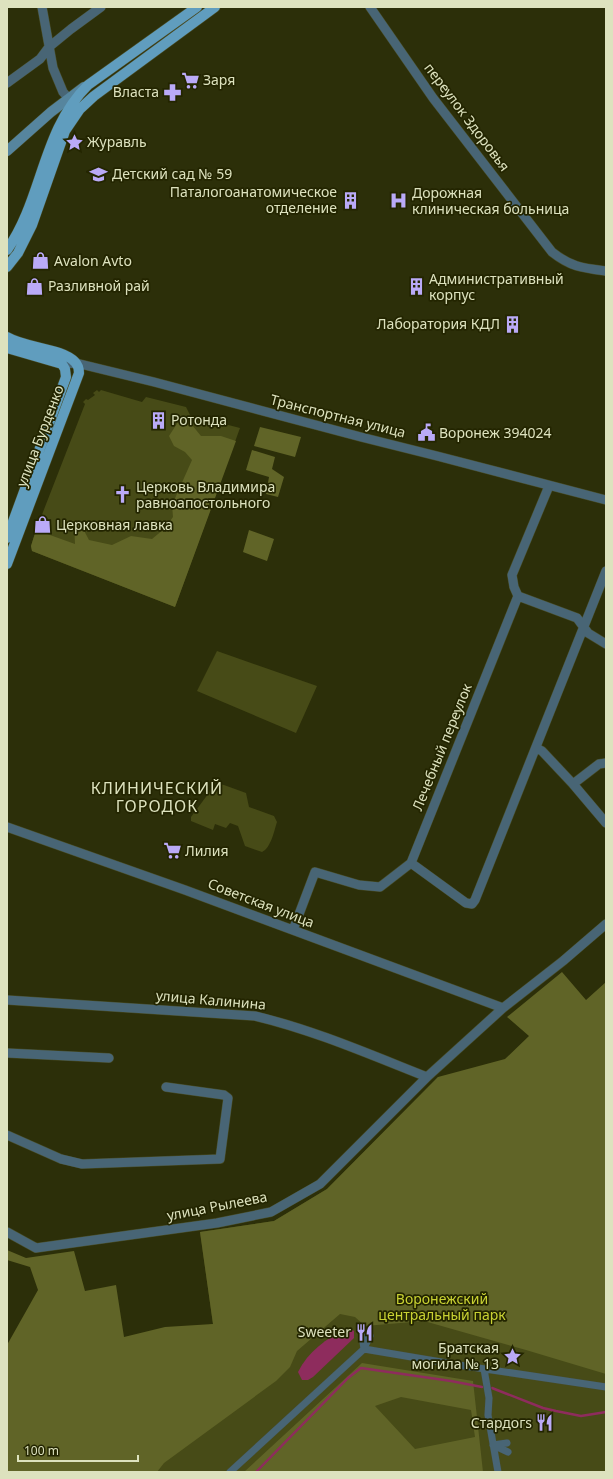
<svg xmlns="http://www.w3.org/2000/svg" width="613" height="1479" font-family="'Noto Sans',sans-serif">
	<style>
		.green { fill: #474b17 }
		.forest { fill: #606427; fill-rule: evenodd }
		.water { fill: #8e2c5d }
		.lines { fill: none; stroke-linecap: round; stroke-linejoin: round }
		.stream { stroke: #8e2c5d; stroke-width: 2.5 }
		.pedestrian-casing { stroke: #484c26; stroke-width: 8 }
		.minor-casing { stroke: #484c26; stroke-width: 10 }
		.secondary-casing { stroke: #484c26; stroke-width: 11 }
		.primary-casing { stroke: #484c26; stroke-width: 11 }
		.pedestrian { stroke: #486575; stroke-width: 7 }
		.minor { stroke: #486575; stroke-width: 9 }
		.secondary { stroke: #56859e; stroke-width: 10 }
		.primary { stroke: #609dbe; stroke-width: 10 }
		.labels { text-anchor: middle; stroke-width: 3.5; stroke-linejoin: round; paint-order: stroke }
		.poi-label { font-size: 14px; fill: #dde2be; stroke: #232500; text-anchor: start }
		.street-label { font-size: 14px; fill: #dde2be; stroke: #232500 }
		.park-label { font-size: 14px; fill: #c9d233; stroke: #232500 }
		.quarter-label { font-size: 16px; letter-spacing: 1px; fill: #dde2be; stroke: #232500 }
	</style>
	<rect width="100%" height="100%" fill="#2c2f09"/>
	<path class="green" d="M97,390L99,392L101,390L142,402L146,397L186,407L190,415L240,428L175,607L32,551L31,546L36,530L85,404L83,402L86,399L88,400L95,395L93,393Z
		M217,651L317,686L296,733L197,691Z
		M219,784L224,785L246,793L249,807L274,816L277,822C274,831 271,848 262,852L245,846L238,826L230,823L226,828L215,824L213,830L191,821V817L211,790Z
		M606,998V1472H7V1366L213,1324L200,1232L274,1221L327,1189L438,1077L486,1120Z"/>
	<path class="forest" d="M178,422L192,425L201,436H221L236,441L175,607L32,551L31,546L36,530L75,544L74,520L79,521L89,540L112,545L131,536L152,539L164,529L173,517L172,505L192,460L185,452L174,446L169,436Z
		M260,427L301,437L295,457L254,446Z
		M252,450L275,457L272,469L284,477L278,497L266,494L269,477L246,470Z
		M249,530L274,539L267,561L243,552Z
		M562,972L586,1000L606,982V1374L526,1350L424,1321L365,1326L355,1317L340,1314L297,1351L290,1367L276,1381L164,1463L157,1472H7V1345L38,1290L30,1267L7,1260V1250L26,1258L74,1251L85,1291L116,1285L124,1337L165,1327L213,1324L200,1232L274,1221L327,1189L438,1077L505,1059L529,1036L507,1017Z
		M362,1363L473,1381L483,1472H244ZM401,1397L471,1410L475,1437L415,1449L375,1406Z"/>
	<path class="water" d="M347,1329H351L354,1331V1338L313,1377L308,1380H302L298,1372C308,1352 326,1338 347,1329Z"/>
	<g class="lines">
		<path class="stream" d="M492,1388L543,1408L556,1411L581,1416L606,1412
			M256,1472L348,1378L361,1368L451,1381L482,1387"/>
		<defs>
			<path id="pedestrian" d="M362,1335L364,1349
				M364,1348L370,1336
				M484,1369L489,1398L488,1415L498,1472
				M493,1445L508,1452
				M493,1445L507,1443
				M230,1472L364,1349L465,1366L606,1387"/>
			<path id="minor" d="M42,7L53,68L63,92L73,103
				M370,7L433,98L552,252C571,267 582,268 606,271
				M7,83L40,59L49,47L71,29L101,7
				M62,364L76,363L154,382L361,437L437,456L606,500
				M518,596L577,618L588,633L606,644
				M536,748L542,751L573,784L606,823
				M573,784L599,764L606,763
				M7,827L185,890L503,1008
				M411,863L466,903L472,904L475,900L606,571
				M293,930L315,872L359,885L380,887L411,863L518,596L514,587L512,575L549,486
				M7,1000L255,1016C314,1030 371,1055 427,1077
				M7,1053L109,1058
				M7,1135L61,1159L82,1164L220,1159L228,1098L224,1095L166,1087
				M7,1232L36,1248L217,1223L271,1212L320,1184L427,1077L503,1008L563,961L606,924"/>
			<path id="secondary" d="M7,151L51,112L84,87"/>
			<path id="primary" d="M7,250C43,199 42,130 88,85L197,7
				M7,267L18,253L32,225L65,131L80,109L94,96L215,7
				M7,337C25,348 62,348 75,362C78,365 79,369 79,373L7,564
				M7,348L62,364L65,369L66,377L7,538"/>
		</defs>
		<use href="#pedestrian" class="pedestrian-casing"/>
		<use href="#minor" class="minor-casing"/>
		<use href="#secondary" class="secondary-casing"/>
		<use href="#primary" class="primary-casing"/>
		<use href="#pedestrian" class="pedestrian"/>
		<use href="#minor" class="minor"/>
		<use href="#secondary" class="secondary"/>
		<use href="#primary" class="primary"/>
	</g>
	<defs>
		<symbol id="supermarket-bare" viewBox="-9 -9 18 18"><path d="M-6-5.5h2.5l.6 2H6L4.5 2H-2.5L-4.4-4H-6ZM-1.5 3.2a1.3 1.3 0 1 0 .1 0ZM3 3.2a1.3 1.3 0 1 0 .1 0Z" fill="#baaaf7" stroke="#232500" stroke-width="2.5" paint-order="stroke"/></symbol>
		<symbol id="pharmacy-bare" viewBox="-9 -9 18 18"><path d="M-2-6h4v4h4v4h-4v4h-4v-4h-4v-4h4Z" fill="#baaaf7" stroke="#232500" stroke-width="2.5" paint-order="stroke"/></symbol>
		<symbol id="sight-bare" viewBox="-9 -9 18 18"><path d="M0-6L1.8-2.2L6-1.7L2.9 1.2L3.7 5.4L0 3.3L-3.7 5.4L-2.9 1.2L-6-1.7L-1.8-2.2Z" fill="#baaaf7" stroke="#232500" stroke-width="2.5" paint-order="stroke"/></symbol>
		<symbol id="school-bare" viewBox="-9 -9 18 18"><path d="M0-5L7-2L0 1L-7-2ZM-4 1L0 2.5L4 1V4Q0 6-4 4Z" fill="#baaaf7" stroke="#232500" stroke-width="2.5" paint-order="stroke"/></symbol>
		<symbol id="building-bare" viewBox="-9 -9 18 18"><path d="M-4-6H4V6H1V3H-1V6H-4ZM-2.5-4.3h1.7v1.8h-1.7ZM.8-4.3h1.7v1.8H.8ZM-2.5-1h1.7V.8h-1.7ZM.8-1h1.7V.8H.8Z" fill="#baaaf7" stroke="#232500" stroke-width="2.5" paint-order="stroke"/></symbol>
		<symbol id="hospital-bare" viewBox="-9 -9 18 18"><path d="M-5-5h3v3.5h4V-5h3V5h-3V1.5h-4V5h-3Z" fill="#baaaf7" stroke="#232500" stroke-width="2.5" paint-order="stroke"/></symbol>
		<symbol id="shop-bare" viewBox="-9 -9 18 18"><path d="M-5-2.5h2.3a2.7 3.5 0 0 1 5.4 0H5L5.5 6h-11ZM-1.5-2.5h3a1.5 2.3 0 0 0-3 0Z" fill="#baaaf7" stroke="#232500" stroke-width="2.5" paint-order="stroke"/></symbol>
		<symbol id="civic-bare" viewBox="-9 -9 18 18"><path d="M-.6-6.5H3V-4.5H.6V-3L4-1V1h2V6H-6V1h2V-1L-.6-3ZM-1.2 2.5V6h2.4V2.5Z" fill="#baaaf7" stroke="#232500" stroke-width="2.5" paint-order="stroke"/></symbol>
		<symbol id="church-bare" viewBox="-9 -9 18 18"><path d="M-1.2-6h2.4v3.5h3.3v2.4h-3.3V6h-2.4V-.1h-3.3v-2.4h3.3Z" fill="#baaaf7" stroke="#232500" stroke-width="2.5" paint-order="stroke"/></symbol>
		<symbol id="restaurant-bare" viewBox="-9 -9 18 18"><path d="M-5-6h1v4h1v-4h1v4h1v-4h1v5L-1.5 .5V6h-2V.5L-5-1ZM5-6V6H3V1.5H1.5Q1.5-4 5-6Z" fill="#baaaf7" stroke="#232500" stroke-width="2.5" paint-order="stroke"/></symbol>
	</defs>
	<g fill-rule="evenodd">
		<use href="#supermarket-bare" x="178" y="68" width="25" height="25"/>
		<use href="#pharmacy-bare" x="160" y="80" width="25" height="25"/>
		<use href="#sight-bare" x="62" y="130" width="25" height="25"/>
		<use href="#school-bare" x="86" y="162" width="25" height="25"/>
		<use href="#building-bare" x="338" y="188" width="25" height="25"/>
		<use href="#hospital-bare" x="386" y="188" width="25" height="25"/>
		<use href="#shop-bare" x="28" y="248" width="25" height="25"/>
		<use href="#shop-bare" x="22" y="274" width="25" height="25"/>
		<use href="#building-bare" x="404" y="274" width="25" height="25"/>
		<use href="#building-bare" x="500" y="312" width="25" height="25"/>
		<use href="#building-bare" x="146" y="408" width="25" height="25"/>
		<use href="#civic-bare" x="414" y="420" width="25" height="25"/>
		<use href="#church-bare" x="110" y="482" width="25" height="25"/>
		<use href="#shop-bare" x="30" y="512" width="25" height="25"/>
		<use href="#supermarket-bare" x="160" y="838" width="25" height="25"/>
		<use href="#restaurant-bare" x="352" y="1320" width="25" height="25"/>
		<use href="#sight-bare" x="500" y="1344" width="25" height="25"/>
		<use href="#restaurant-bare" x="532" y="1410" width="25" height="25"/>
	</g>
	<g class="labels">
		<g class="poi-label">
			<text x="203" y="85">Заря</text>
			<text x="159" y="97" text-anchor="end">Власта</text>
			<text x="87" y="147">Журавль</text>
			<text x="112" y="179">Детский сад № 59</text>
			<text x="337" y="197" text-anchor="end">Паталогоанатомическое<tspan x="337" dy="16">отделение</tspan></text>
			<text x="412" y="198">Дорожная<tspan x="412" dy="16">клиническая больница</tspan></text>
			<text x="54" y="266">Avalon Avto</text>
			<text x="429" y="284">Административный<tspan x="429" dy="16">корпус</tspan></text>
			<text x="48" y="291">Разливной рай</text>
			<text x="500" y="329" text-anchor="end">Лаборатория КДЛ</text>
			<text x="171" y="425">Ротонда</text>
			<text x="439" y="438">Воронеж 394024</text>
			<text x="136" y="492">Церковь Владимира<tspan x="136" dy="16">равноапостольного</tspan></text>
			<text x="56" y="530">Церковная лавка</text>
			<text x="185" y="856">Лилия</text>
			<text x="351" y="1337" text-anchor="end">Sweeter</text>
			<text x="499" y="1353" text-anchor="end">Братская<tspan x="499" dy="16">могила № 13</tspan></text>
			<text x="532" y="1428" text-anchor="end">Стардогs</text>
		</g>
		<g class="street-label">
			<text transform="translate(467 117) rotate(53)" y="5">переулок Здоровья</text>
			<text transform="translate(338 416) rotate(14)" y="5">Транспортная улица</text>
			<text transform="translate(40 436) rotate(-69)" y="5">улица Бурденко</text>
			<text transform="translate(442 747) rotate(-68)" y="5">Лечебный переулок</text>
			<text transform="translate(261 903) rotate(21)" y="5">Советская улица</text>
			<text transform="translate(211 1000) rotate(5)" y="5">улица Калинина</text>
			<text transform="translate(217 1206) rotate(-11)" y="5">улица Рылеева</text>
		</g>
		<g class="park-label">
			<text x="442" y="1304">Воронежский<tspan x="442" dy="16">центральный парк</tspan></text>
		</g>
		<g class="quarter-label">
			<text x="157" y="794">КЛИНИЧЕСКИЙ<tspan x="157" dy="18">ГОРОДОК</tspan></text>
		</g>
	</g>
	<rect width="613" height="1479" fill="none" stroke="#dde2be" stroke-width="16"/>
	<path d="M18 1455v6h120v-6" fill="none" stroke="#dde2be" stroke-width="2"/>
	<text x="24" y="1455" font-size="12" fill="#dde2be" stroke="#232500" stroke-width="3" paint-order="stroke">100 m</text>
</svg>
